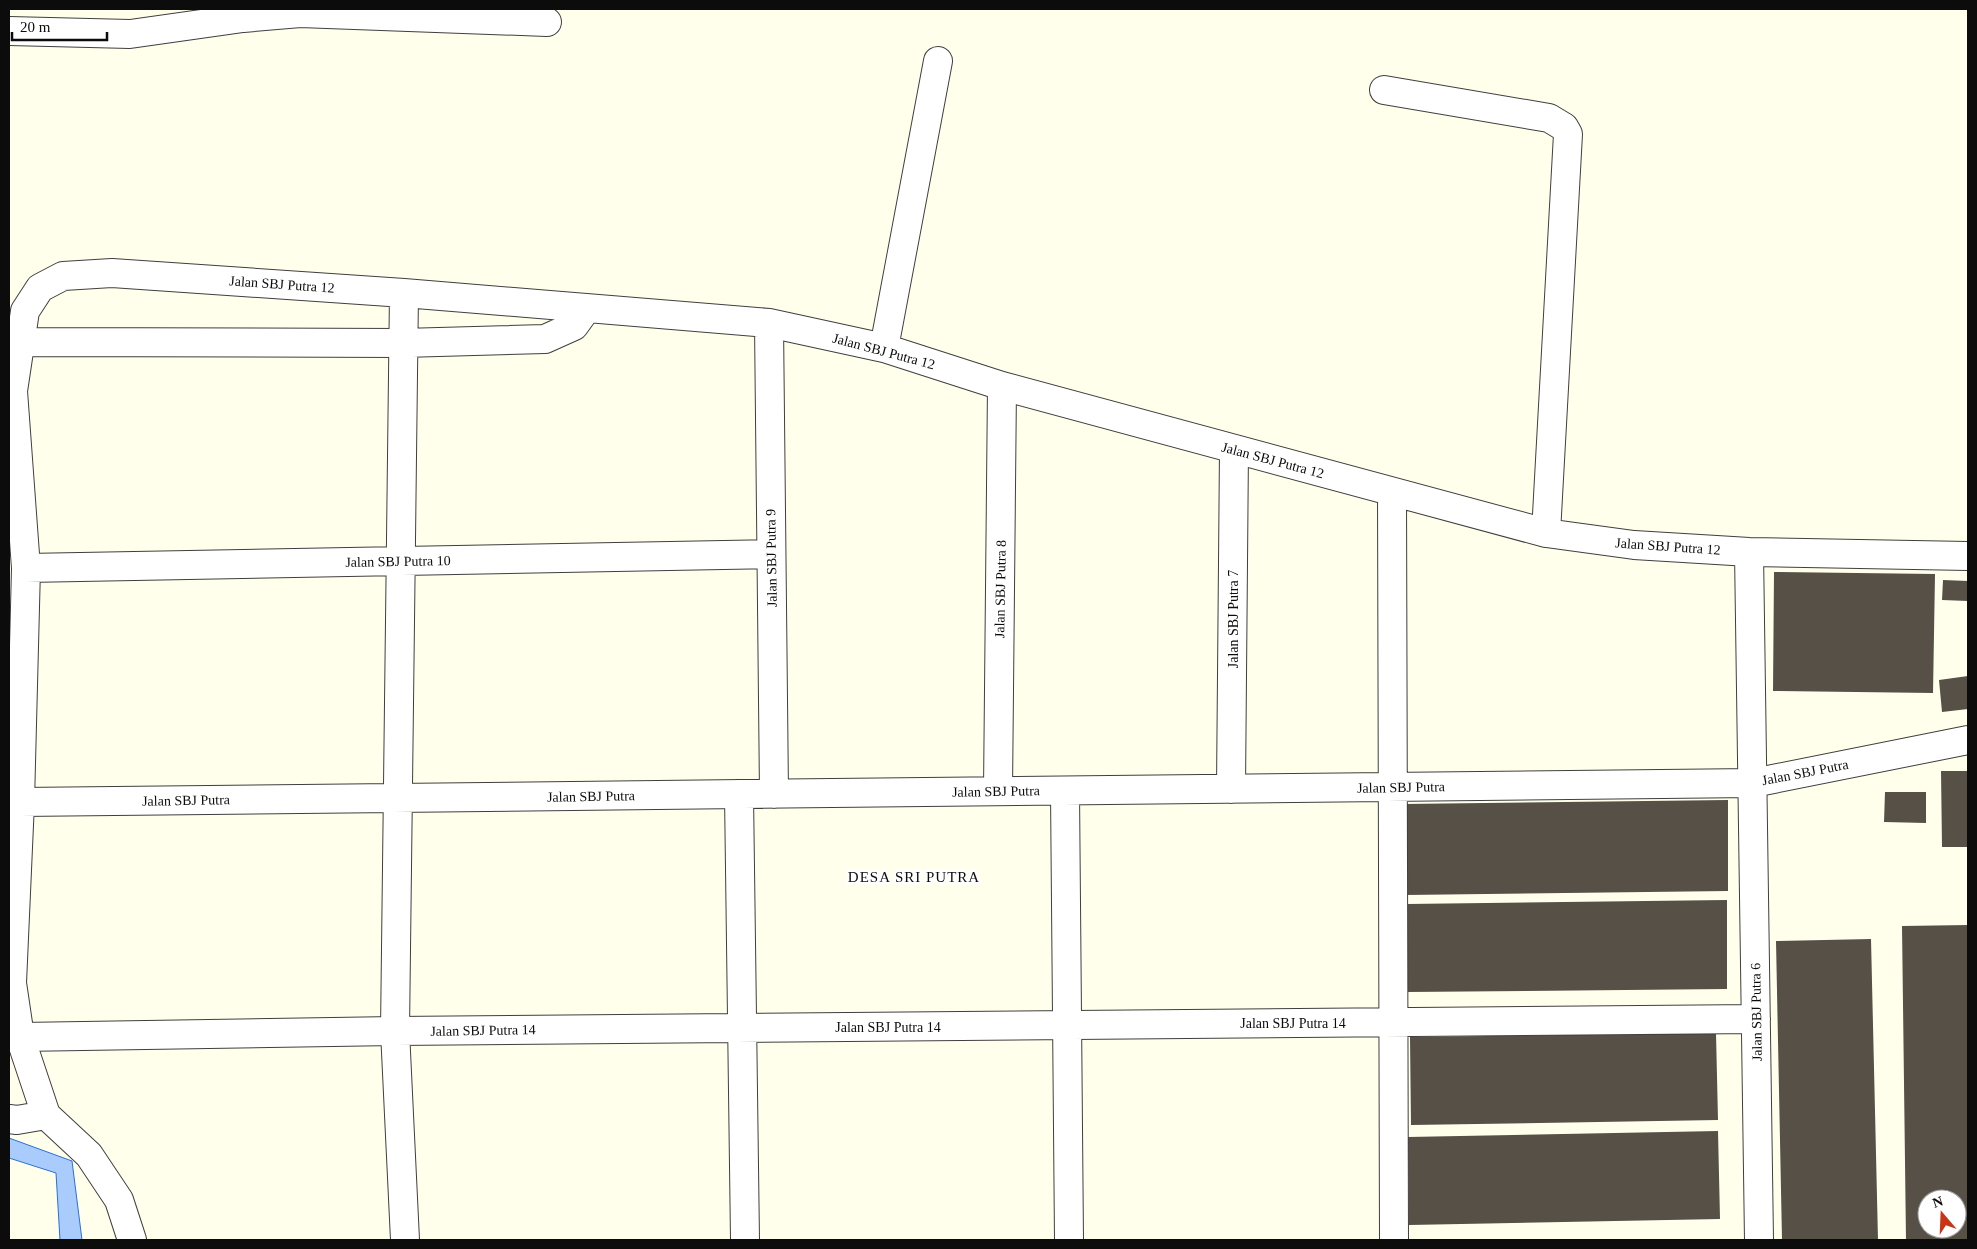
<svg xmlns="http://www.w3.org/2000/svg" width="1977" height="1249" font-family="'Times New Roman',serif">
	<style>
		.water { fill: #aaccfc; stroke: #2a6fda }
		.building { fill: #565047; fill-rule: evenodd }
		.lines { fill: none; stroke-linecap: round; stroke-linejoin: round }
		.minor-casing { stroke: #3f3f3f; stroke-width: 30 }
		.minor { stroke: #fff; stroke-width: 28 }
		.labels { text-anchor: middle; stroke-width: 5; stroke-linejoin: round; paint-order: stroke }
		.street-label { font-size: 14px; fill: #0c0c0c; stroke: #fff }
		.neighbourhood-label { font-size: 15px; letter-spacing: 1px; fill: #0c0c0c; stroke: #fff }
	</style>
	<rect width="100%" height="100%" fill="#ffffeb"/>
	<path class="water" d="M9,1138L72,1161L82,1240H60L56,1173L9,1158Z"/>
	<path class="building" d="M1774,572L1935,574L1933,693L1773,691Z
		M1943,580L1968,581V601L1942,600Z
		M1968,676V709L1942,712L1939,680Z
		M1941,771H1968V847H1942Z
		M1885,792H1926V823L1884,822Z
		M1728,800V891L1405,895L1404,804Z
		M1727,900V989L1407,992V904Z
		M1968,925V1240H1906L1902,926ZM1927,1199H1957V1229H1927Z
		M1871,939L1878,1240H1782L1776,941Z
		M1716,1033L1718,1120L1411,1125L1410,1037Z
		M1718,1131L1720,1219L1409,1225L1408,1137Z"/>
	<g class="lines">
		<defs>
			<path id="minor" d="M9,31L130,34L243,18L300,13L547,22
				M1384,90L1549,118L1564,127L1568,134L1546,533
				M404,293L395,1031L405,1240
				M769,323L774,794
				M19,342L403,343L545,339L574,326L587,308
				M884,348L938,61
				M1392,492L1394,1240
				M1749,552L1759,1240
				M26,568L771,554
				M1231,789L1234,449
				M998,791L1002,386
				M1065,791L1069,1240
				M739,794L745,1240
				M20,802L1753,783L1968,740
				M20,1037L395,1031L1756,1019
				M9,1119L17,1120L46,1115
				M132,1240L119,1200L89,1155L46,1115L20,1037L12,983L20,802L26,568L13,391L25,311L40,288L63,276L112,273L404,293L769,323L884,348L1002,386L1546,533L1634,545L1749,552L1968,556"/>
		</defs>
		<use href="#minor" class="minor-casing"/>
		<use href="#minor" class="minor"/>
	</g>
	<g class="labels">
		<g class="street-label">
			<text transform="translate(282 284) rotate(4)" y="5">Jalan SBJ Putra 12</text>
			<text transform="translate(884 351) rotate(15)" y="5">Jalan SBJ Putra 12</text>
			<text transform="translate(1273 460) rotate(15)" y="5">Jalan SBJ Putra 12</text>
			<text transform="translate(1668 546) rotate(4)" y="5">Jalan SBJ Putra 12</text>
			<text transform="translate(771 558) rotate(-91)" y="5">Jalan SBJ Putra 9</text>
			<text transform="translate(398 561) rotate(-1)" y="5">Jalan SBJ Putra 10</text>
			<text transform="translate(1000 589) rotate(-89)" y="5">Jalan SBJ Putra 8</text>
			<text transform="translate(1233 619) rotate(-90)" y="5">Jalan SBJ Putra 7</text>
			<text transform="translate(1805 772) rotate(-11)" y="5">Jalan SBJ Putra</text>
			<text transform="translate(1401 787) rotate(-1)" y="5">Jalan SBJ Putra</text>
			<text transform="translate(996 791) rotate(-1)" y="5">Jalan SBJ Putra</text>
			<text transform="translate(591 796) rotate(-1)" y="5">Jalan SBJ Putra</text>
			<text transform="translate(186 800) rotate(-1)" y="5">Jalan SBJ Putra</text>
			<text transform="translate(1756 1012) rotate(-91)" y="5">Jalan SBJ Putra 6</text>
			<text x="1293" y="1028">Jalan SBJ Putra 14</text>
			<text x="888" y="1032">Jalan SBJ Putra 14</text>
			<text transform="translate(483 1030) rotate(-1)" y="5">Jalan SBJ Putra 14</text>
		</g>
		<g class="neighbourhood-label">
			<text x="914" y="882">DESA SRI PUTRA</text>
		</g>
	</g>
	<rect width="1977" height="1249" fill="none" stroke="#0c0c0c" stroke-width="20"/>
	<g transform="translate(1942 1214) rotate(341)"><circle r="24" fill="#ffffff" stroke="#9e9e9e"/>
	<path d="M0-4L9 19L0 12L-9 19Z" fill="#c93417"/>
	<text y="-8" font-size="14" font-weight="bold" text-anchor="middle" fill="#0c0c0c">N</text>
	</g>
	<path d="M12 32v8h95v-8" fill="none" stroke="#0c0c0c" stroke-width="2.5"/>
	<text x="20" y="32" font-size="15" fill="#0c0c0c" stroke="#ffffff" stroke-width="4" paint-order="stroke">20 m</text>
</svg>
